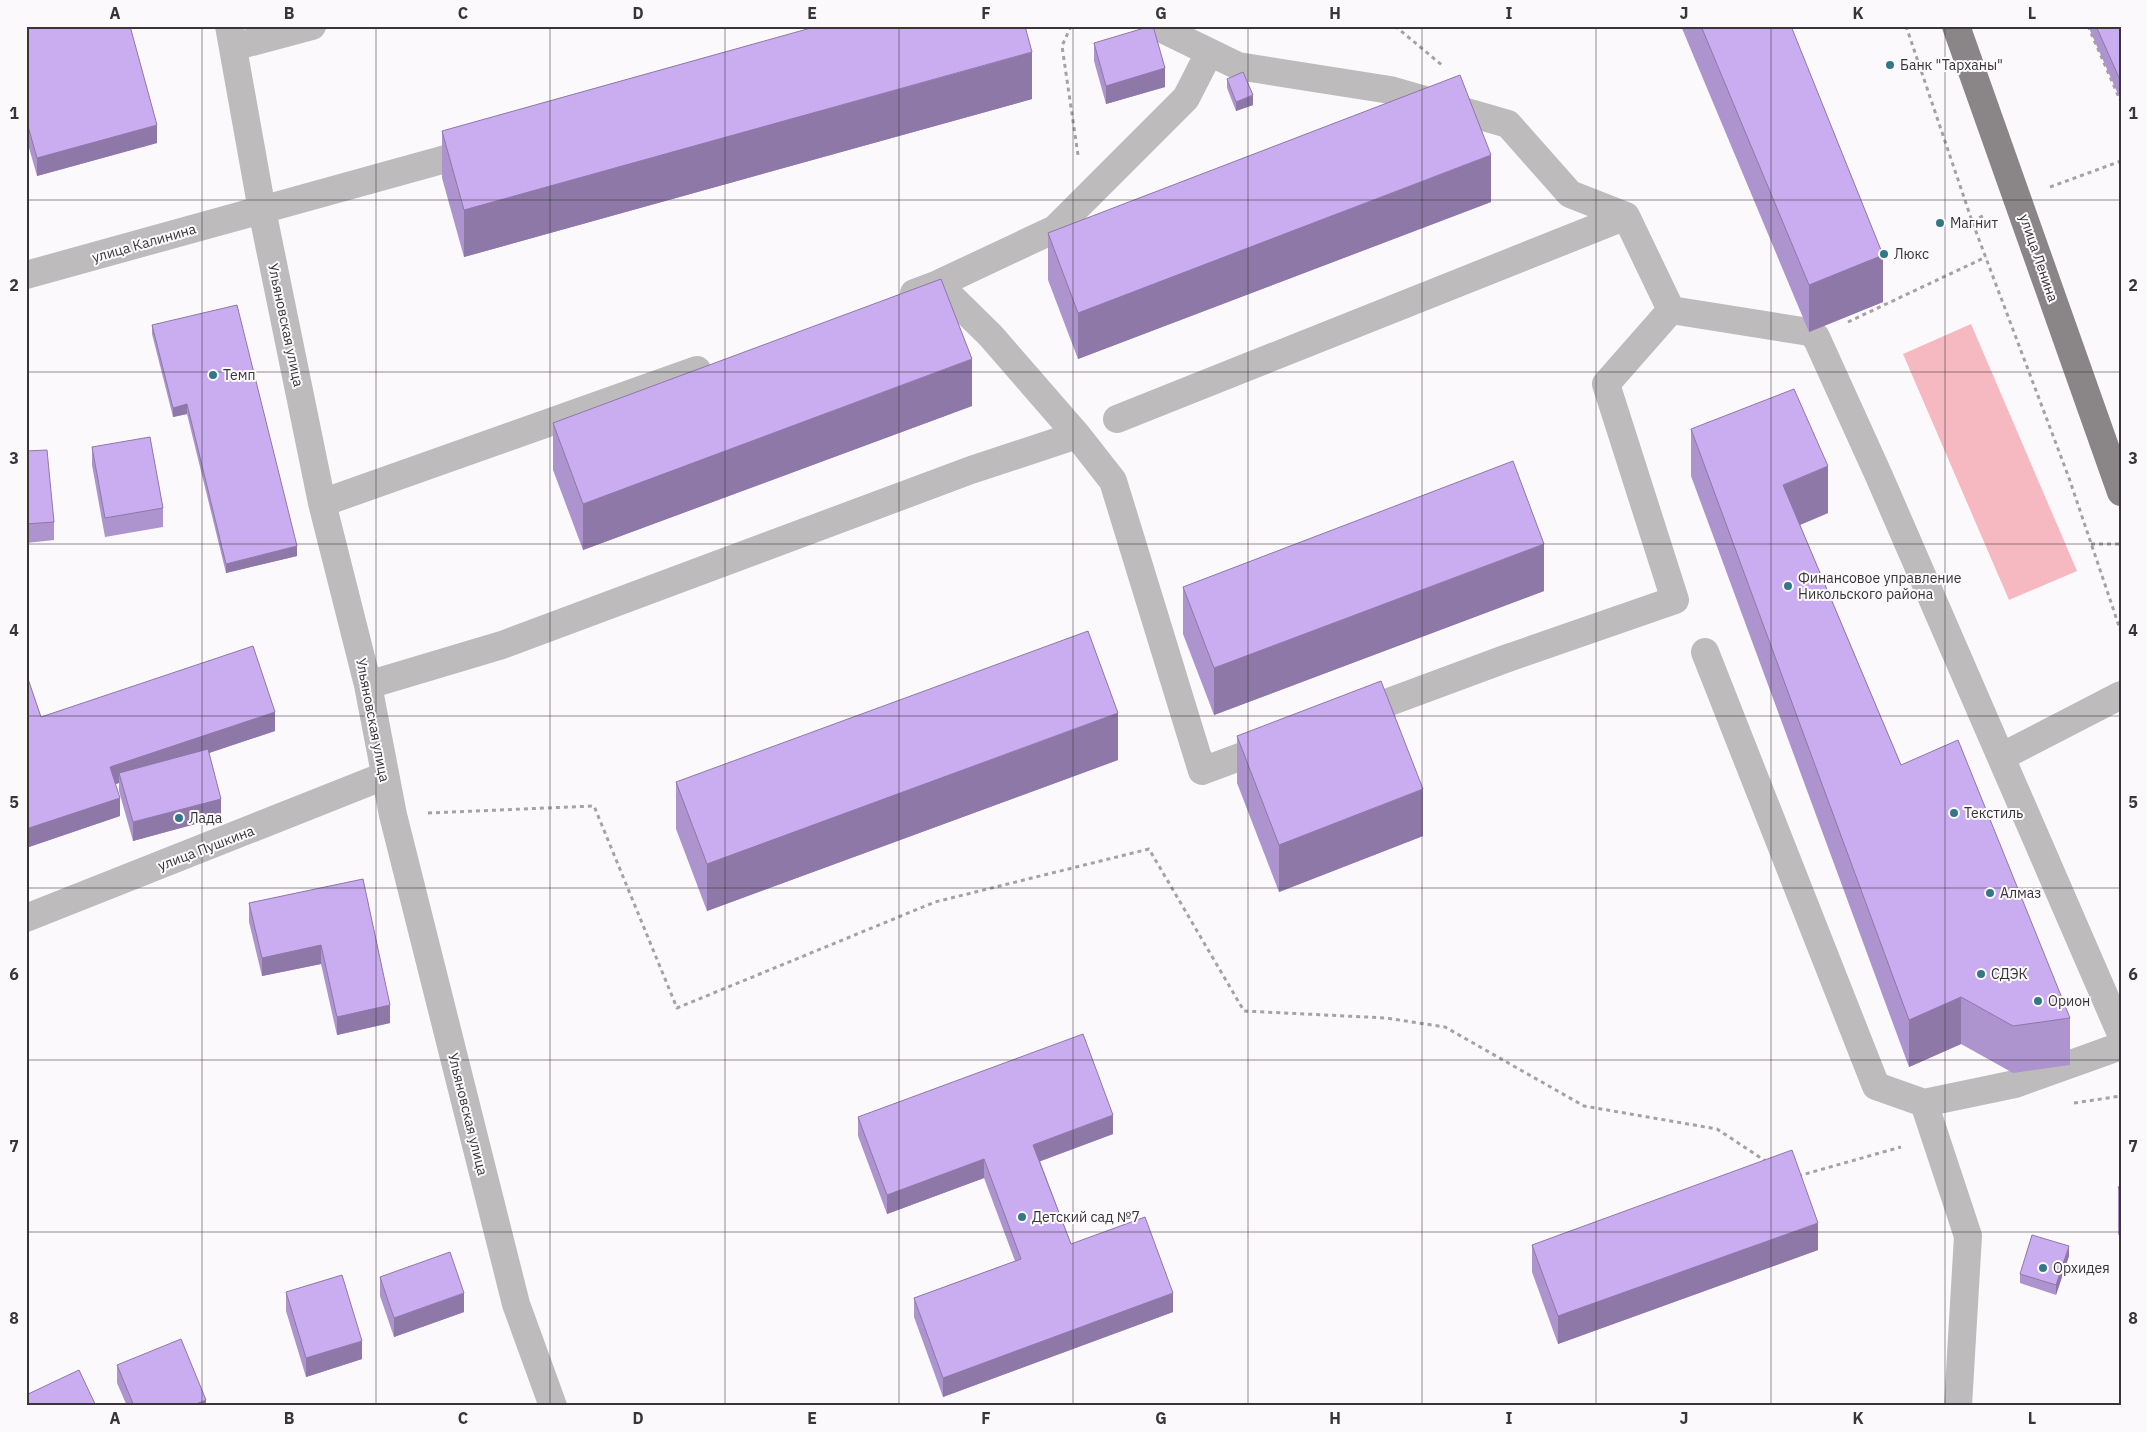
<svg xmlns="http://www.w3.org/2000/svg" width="2147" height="1432" font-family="'IBM Plex Sans',sans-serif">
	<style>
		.green { fill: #f7b9c1 }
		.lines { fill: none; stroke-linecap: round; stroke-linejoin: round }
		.path { stroke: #a5a2a5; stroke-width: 3; stroke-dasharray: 4 4; stroke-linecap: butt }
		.minor { stroke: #bdbbbc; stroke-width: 28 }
		.major { stroke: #8a8688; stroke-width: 28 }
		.wall { fill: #ae94ce }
		.shaded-wall { fill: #8d78a8 }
		.building { fill: #caacf0; stroke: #8d78a8 }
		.grid { fill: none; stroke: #373537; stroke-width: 1; stroke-opacity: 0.55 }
		.poi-dot { fill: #347787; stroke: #fcf9fc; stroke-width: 2 }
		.labels { text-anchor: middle; stroke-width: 4; stroke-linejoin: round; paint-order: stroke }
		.poi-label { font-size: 14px; fill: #373537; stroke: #fcf9fc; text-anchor: start }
		.street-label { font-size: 14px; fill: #373537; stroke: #fcf9fc }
		.neatline { fill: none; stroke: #373537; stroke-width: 2 }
		.grid-label { font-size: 16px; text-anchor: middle; font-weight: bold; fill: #373537 }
	</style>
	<rect width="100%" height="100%" fill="#fcf9fc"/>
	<path class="green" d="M1971,324L2077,571L2009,600L1903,354Z"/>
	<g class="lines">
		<path class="path" d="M1071,26L1062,46L1078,155
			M1395,26L1443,66
			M1906,26L1972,221L2069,478L2121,632
			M2088,26L2121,102
			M2050,187L2121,161
			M1972,221L1985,215
			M1848,322L1986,257
			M2091,544H2121
			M428,813L594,806L677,1008L935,902L1149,849L1244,1011L1386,1018L1445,1027L1584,1106L1717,1129L1767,1162
			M2074,1103L2121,1096
			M1798,1176L1901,1147"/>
		<path class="minor" d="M229,26L262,210L322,503L368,685L393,815L516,1304L553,1406
			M1156,26L1238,66L1390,90L1508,124L1570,194L1626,216L1671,310L1809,332L1816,337L1879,476L2121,1034
			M233,47L312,26
			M26,275L478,150
			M938,284L1055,229L1186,98L1209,53
			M914,293L938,284L991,336L1077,435L1113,481L1202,771L1272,745
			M1117,419L1626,216
			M322,503L697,370
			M1705,652L1876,1086L1924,1103L2015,1084L2121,1046
			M368,685L502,645L971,470L1077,435
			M1354,715L1505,659L1675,600L1606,384L1671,310
			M2001,757L2121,695
			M26,918L384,776
			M1924,1103L1968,1236L1958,1406"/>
		<path class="major" d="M1956,26L2121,492"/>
	</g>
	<path class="wall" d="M1681,26H1791L1883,302L1809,332Z
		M2088,26H2121V101Z
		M26,29L157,143L37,176L26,137Z
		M1094,43L1165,87L1106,104L1094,61Z
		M1227,79L1253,105L1236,111L1227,88Z
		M1032,99L464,257L442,178V131Z
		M1491,202L1078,359L1048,280V233Z
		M152,325L297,556L226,573L187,414L173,417L152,334Z
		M972,406L583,550L553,470V423Z
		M1691,429L1828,513L1800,525L1901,765L2070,1018V1065L2013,1073L1961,1044L1909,1067L1691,476Z
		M92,447L163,508V527L105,537L92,465Z
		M26,451L54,522V540L26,543Z
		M1183,587L1544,591L1214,715L1183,634Z
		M26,673L41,717L275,731L209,753L221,817L133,841L119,791V783L115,784L120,816L26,848Z
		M1237,736L1423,836L1279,892L1237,783Z
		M1118,760L707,911L676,829V782Z
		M363,879L390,1023L337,1035L321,964L262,976L249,922V903Z
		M858,1117L1113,1134L1040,1161L1071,1244L1173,1312L943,1397L914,1317V1298L1015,1261L984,1178L887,1214L858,1136Z
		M2121,1186V1239L2118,1234V1187Z
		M1532,1245L1818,1250L1558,1344L1532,1272Z
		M2069,1256L2056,1295L2020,1283V1274Z
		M380,1277L464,1312L394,1337L380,1296Z
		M286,1292L362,1359L306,1377L286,1311Z
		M117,1365L206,1406H127L117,1383Z"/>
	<path class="shaded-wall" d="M1032,52V99L464,257V210Z
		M1165,68V87L1106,104V86Z
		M1253,95V105L1236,111V102Z
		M157,125V143L37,176V158Z
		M1491,155V202L1078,359V313Z
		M1883,255V302L1809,332V285Z
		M972,359V406L583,550V504Z
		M187,404V414L173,417V408Z
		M1828,466V513L1783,532V485Z
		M1544,544V591L1214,715V668Z
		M297,546V556L226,573V564Z
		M275,712V731L122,782L119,773V783L110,786V767Z
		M1118,713V760L707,911V864Z
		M1423,789V836L1279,892V845Z
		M120,798V816L26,848V829Z
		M221,799V817L133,841V822Z
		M321,945V964L262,976V958Z
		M1961,997V1044L1909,1067V1020Z
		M390,1005V1023L337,1035V1017Z
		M26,1073H27L26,1092Z
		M1113,1115V1134L1033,1164V1145Z
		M984,1159V1178L887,1214V1195Z
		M1818,1223V1250L1558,1344V1316Z
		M2069,1246V1256L2056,1295V1285Z
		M464,1293V1312L394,1337V1318Z
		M1173,1293V1312L943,1397V1378Z
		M362,1341V1359L306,1377V1358Z
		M206,1400V1406H191Z"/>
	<path class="building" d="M35,26H130L157,125L37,158L26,119V29Z
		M818,26H1025L1032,52L464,210L442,131Z
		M1151,26H1153L1165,68L1106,86L1094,43Z
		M1701,26H1791L1883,255L1809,285Z
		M2096,26H2121V82Z
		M1243,72L1253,95L1236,102L1227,79Z
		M1460,75L1491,155L1078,313L1048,233Z
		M941,279L972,359L583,504L553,423Z
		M237,305L297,546L226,564L187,404L173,408L152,325Z
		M1794,389L1828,466L1783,485L1901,765L1958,740L2070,1018L2013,1026L1961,997L1909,1020L1691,429Z
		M150,437L163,508L105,518L92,447Z
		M47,450L54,522L26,524V451Z
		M1513,461L1544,544L1214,668L1183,587Z
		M1088,631L1118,713L707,864L676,782Z
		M253,646L275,712L110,767L120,798L26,829V673L41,717Z
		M1381,681L1423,789L1279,845L1237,736Z
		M208,749L221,799L133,822L119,773Z
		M363,879L390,1005L337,1017L321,945L262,958L249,903Z
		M1083,1034L1113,1115L1033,1145L1071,1244L1145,1217L1173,1293L943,1378L914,1298L1021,1259L984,1159L887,1195L858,1117Z
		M1792,1150L1818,1223L1558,1316L1532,1245Z
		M2121,1186V1192L2118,1187Z
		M2032,1235L2069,1246L2056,1285L2020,1274Z
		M450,1252L464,1293L394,1318L380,1277Z
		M342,1275L362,1341L306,1358L286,1292Z
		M181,1339L206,1400L191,1406H134L117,1365Z
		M79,1370L96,1406H26V1395Z"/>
	<path class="grid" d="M202,26V1406M376,26V1406M550,26V1406M725,26V1406M899,26V1406M1073,26V1406M1248,26V1406M1422,26V1406M1596,26V1406M1771,26V1406M1945,26V1406M26,200H2121M26,372H2121M26,544H2121M26,716H2121M26,888H2121M26,1060H2121M26,1232H2121"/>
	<g class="poi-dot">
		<circle cx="1890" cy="65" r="5"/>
		<circle cx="1940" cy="223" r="5"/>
		<circle cx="1884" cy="254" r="5"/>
		<circle cx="213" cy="375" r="5"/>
		<circle cx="1788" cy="586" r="5"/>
		<circle cx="1954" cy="813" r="5"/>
		<circle cx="179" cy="818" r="5"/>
		<circle cx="1990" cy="893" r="5"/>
		<circle cx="1981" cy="974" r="5"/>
		<circle cx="2038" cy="1001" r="5"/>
		<circle cx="1022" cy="1217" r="5"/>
		<circle cx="2043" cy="1268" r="5"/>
	</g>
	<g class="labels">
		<g class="poi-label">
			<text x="1900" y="70">Банк "Тарханы"</text>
			<text x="1950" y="228">Магнит</text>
			<text x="1894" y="259">Люкс</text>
			<text x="223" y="380">Темп</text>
			<text x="1798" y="583">Финансовое управление<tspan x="1798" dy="16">Никольского района</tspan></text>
			<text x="1964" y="818">Текстиль</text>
			<text x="189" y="823">Лада</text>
			<text x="2000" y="898">Алмаз</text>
			<text x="1991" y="979">СДЭК</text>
			<text x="2048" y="1006">Орион</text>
			<text x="1032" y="1222">Детский сад №7</text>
			<text x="2053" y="1273">Орхидея</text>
		</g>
		<g class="street-label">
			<text transform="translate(144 243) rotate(-16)" y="5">улица Калинина</text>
			<text transform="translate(2039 258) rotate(71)" y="5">улица Ленина</text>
			<text transform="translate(286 325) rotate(78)" y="5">Ульяновская улица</text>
			<text transform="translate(373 720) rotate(79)" y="5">Ульяновская улица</text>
			<text transform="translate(206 848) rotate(-21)" y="5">улица Пушкина</text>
			<text transform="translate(468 1114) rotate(76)" y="5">Ульяновская улица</text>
		</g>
	</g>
	<rect width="2147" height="1432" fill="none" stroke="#fcf9fc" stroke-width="55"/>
	<rect x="28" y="28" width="2092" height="1376" class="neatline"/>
	<g class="grid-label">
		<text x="115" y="19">A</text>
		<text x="289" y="19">B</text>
		<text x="463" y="19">C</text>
		<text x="638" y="19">D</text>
		<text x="812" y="19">E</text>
		<text x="986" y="19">F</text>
		<text x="1161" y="19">G</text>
		<text x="1335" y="19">H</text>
		<text x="1509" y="19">I</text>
		<text x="1684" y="19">J</text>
		<text x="1858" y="19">K</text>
		<text x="2032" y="19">L</text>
		<text x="14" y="119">1</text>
		<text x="2133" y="119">1</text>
		<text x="14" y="291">2</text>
		<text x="2133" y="291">2</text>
		<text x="14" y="464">3</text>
		<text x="2133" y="464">3</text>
		<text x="14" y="636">4</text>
		<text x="2133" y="636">4</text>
		<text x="14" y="808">5</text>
		<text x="2133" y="808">5</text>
		<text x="14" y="980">6</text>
		<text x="2133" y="980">6</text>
		<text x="14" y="1152">7</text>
		<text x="2133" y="1152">7</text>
		<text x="14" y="1324">8</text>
		<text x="2133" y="1324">8</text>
		<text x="115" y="1424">A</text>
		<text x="289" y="1424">B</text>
		<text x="463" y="1424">C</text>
		<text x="638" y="1424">D</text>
		<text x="812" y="1424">E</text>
		<text x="986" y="1424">F</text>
		<text x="1161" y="1424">G</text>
		<text x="1335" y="1424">H</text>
		<text x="1509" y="1424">I</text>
		<text x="1684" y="1424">J</text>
		<text x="1858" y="1424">K</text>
		<text x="2032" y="1424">L</text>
	</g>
</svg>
